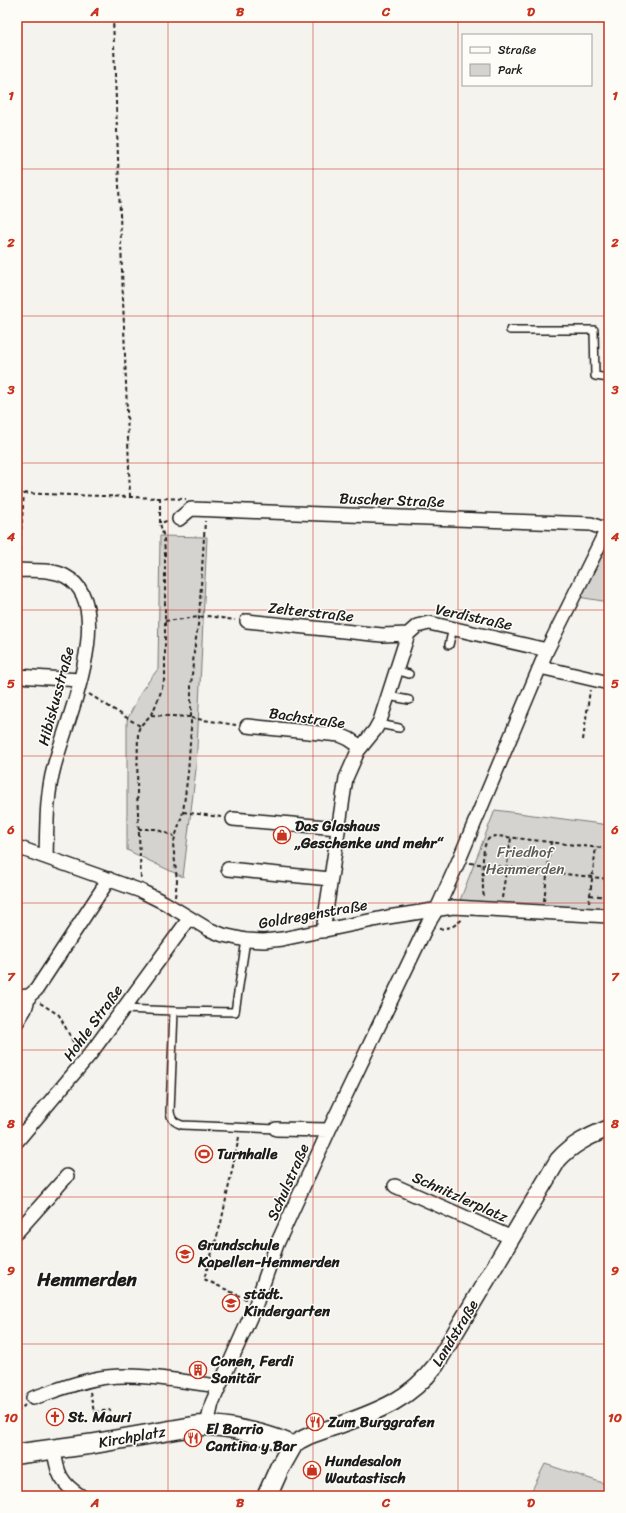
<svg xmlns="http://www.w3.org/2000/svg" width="626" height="1513" font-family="Sriracha,sans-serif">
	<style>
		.green { fill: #d4d3cf; stroke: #787876 }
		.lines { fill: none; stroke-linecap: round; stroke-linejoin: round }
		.service-casing { stroke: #1c1c1c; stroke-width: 10 }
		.minor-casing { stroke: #1c1c1c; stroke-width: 16 }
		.tertiary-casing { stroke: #1c1c1c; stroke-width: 19 }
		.secondary-casing { stroke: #1c1c1c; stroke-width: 22 }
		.path { stroke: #1c1c1c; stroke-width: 2; stroke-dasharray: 4 3; stroke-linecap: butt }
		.service { stroke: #fdfcf7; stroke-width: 7 }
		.minor { stroke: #fdfcf7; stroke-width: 13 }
		.tertiary { stroke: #fdfcf7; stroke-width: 16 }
		.secondary { stroke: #fdfcf7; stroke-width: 19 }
		.grid { fill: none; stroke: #c8321e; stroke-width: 1; stroke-opacity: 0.55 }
		.labels { text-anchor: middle; stroke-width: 3; stroke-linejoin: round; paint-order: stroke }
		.street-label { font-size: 15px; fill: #1c1c1c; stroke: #fdfcf7 }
		.poi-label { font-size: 15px; font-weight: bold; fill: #1c1c1c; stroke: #fdfcf7; text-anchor: start }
		.park-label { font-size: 15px; fill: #5c5c5b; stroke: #fdfcf7 }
		.district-label { font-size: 19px; font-weight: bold; fill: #1c1c1c; stroke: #fdfcf7 }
		.neatline { fill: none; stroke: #c8321e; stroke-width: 1.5 }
		.grid-label { font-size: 13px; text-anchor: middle; font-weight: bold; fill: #c8321e }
	</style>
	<rect width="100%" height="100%" fill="#f4f3ee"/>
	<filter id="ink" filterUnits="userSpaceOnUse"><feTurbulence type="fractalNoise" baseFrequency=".025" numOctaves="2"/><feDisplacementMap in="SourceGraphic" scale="8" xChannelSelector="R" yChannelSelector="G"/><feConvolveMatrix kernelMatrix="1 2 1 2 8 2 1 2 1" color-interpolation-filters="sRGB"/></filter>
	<g filter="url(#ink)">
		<path class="green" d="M160,536L207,537L196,769L183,877L127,850V720L142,690L158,669Z
			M609,536V602L578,597Z
			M495,810L609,825V912L459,903Z
			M545,1464L609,1485V1496H529Z"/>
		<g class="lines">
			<defs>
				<path id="service" d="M510,330H594L595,376L609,378
					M449,645L453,628
					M396,670L409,674
					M388,696L409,700
					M379,724L399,728
					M123,1009L174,1011L170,1112C171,1120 175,1123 182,1125L276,1129
					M174,1011L235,1012L246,940"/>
				<path id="minor" d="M179,519L191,509L591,524L607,530
					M17,570C33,571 51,569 65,576C119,604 65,724 54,767C46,796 47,827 46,857
					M247,621L382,635L408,634L417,626L429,623L547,650
					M540,667L609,683
					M17,676L80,680
					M247,726L340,735L349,739L361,747
					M233,819L338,828
					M17,847L141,891L165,903L208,929L223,935L246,940L264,941L282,939L388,917L453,907L609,916
					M228,869L330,879
					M323,931L346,778L358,751L375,730L380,721L408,634
					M17,997L29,996L36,990L109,879
					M17,1022L25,1009L29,996
					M276,1129L329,1130
					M17,1141L91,1053L189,919
					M395,1186L512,1238
					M17,1232L67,1176
					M33,1398C57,1390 82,1380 107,1377C141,1373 184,1382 219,1386
					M207,1425L212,1403L256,1304L277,1244L329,1130L426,927L437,909L459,860L547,650L609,525
					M54,1450C57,1473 61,1484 81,1496"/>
				<path id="tertiary" d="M292,1446C304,1436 319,1432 334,1427C375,1412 408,1402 436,1365L558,1160C572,1144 590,1136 609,1128"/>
				<path id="secondary" d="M17,1454L92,1444L196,1426C219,1423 272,1435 292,1446L279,1469L267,1496"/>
			</defs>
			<use href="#service" class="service-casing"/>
			<use href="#minor" class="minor-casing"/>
			<use href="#tertiary" class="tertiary-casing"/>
			<use href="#secondary" class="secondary-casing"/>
			<path class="path" d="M113,17L130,496
				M17,493L186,499
				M160,498V523L167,521
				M19,558L24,493
				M165,621L208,616L235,620
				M89,694L140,726
				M151,715L191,717
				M191,718L236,725
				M583,740L590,690
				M183,812L221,817
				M138,829H155L174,836
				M470,863L609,879
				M141,878L137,792L138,732C140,723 147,721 151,714C157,705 163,687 165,675V554L164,538L160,523
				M590,895L609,897
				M484,896L483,892C483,881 481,849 487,841C489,837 494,836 498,836L609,849
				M175,897L177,881L173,844L183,812L188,773L191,728V686L194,652L199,618L205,521
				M502,898L511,838
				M544,901L551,842
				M589,903L596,847
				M439,929L452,927L463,919
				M40,1003L59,1015L78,1051
				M239,1137L221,1223L204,1279L246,1299
				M90,1392L94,1412L111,1410
				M17,1412L25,1405"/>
			<use href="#service" class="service"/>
			<use href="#minor" class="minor"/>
			<use href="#tertiary" class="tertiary"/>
			<use href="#secondary" class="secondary"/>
		</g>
	</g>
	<path class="grid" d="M168,17V1496M313,17V1496M458,17V1496M17,169H609M17,316H609M17,463H609M17,610H609M17,756H609M17,903H609M17,1050H609M17,1197H609M17,1344H609"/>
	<defs>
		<symbol id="shop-ring" viewBox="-11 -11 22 22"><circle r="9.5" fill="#fdfcf7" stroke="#c8321e" stroke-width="1.5"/><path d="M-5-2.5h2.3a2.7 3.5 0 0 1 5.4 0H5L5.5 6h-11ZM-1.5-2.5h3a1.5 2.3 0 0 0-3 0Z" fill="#c8321e"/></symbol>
		<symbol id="stadium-ring" viewBox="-11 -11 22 22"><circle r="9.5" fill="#fdfcf7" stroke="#c8321e" stroke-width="1.5"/><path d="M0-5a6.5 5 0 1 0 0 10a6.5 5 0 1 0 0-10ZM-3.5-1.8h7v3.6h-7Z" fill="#c8321e"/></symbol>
		<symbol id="school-ring" viewBox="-11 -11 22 22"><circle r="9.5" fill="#fdfcf7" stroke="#c8321e" stroke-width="1.5"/><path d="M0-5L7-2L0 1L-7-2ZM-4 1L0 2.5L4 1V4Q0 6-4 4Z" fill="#c8321e"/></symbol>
		<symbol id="building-ring" viewBox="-11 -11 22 22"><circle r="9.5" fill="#fdfcf7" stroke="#c8321e" stroke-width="1.5"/><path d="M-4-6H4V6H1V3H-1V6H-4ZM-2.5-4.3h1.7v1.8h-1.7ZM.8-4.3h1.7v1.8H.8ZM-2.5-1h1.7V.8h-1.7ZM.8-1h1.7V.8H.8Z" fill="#c8321e"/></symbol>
		<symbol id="church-ring" viewBox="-11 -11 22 22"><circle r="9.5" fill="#fdfcf7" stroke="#c8321e" stroke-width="1.5"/><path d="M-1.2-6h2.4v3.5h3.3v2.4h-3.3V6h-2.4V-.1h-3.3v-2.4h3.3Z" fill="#c8321e"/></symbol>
		<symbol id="restaurant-ring" viewBox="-11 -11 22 22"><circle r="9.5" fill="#fdfcf7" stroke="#c8321e" stroke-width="1.5"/><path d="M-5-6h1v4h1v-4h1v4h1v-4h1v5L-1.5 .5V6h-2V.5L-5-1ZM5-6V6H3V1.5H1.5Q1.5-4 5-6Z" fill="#c8321e"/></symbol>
	</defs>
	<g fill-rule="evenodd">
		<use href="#shop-ring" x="272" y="825" width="20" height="20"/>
		<use href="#stadium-ring" x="194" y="1144" width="20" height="20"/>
		<use href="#school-ring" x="175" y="1244" width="20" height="20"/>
		<use href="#school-ring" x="221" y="1293" width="20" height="20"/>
		<use href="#building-ring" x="188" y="1360" width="20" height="20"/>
		<use href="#church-ring" x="45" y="1407" width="20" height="20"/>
		<use href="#restaurant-ring" x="305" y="1412" width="20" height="20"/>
		<use href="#restaurant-ring" x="183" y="1428" width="20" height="20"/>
		<use href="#shop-ring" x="302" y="1460" width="20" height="20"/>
	</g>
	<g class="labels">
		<g class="street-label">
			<text transform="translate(392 500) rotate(2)" y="5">Buscher Straße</text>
			<text transform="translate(311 612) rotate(6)" y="5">Zelterstraße</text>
			<text transform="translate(474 617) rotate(12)" y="5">Verdistraße</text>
			<text transform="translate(56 696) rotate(-75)" y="5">Hibiskusstraße</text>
			<text transform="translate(307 718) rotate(8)" y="5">Bachstraße</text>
			<text transform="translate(313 914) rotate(-10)" y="5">Goldregenstraße</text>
			<text transform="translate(93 1023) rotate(-54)" y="5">Hohle Straße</text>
			<text transform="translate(288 1182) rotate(-66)" y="5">Schulstraße</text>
			<text transform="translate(460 1197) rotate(24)" y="5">Schnitzlerplatz</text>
			<text transform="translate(455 1333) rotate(-59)" y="5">Landstraße</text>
			<text transform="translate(132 1437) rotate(-10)" y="5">Kirchplatz</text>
		</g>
		<g class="poi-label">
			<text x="295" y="831">Das Glashaus<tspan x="295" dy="17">„Geschenke und mehr“</tspan></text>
			<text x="217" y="1159">Turnhalle</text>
			<text x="198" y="1250">Grundschule<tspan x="198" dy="17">Kapellen-Hemmerden</tspan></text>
			<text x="244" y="1299">städt.<tspan x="244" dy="17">Kindergarten</tspan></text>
			<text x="211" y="1366">Conen, Ferdi<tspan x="211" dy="17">Sanitär</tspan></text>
			<text x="68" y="1422">St. Mauri</text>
			<text x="328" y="1427">Zum Burggrafen</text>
			<text x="206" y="1434">El Barrio<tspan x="206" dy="17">Cantina y Bar</tspan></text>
			<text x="325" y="1466">Hundesalon<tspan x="325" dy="17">Wautastisch</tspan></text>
		</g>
		<g class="park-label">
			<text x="525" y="857">Friedhof<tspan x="525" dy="17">Hemmerden</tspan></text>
		</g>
		<g class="district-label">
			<text x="87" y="1286">Hemmerden</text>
		</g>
	</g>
	<rect width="626" height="1513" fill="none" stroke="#fdfcf7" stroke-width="44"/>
	<rect x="462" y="34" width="130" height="52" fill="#fdfcf7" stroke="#a3a29f"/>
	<rect x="470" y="47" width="20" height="6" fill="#fdfcf7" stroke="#a3a29f"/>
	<text x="498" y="54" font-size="12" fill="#1c1c1c">Straße</text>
	<rect x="470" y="64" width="20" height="12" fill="#d4d3cf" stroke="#a3a29f"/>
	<text x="498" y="74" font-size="12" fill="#1c1c1c">Park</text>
	<rect x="22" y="22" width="582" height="1469" class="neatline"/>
	<g class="grid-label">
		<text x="95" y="16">A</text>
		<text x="240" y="16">B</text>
		<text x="386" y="16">C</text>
		<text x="531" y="16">D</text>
		<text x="11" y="100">1</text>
		<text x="615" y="100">1</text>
		<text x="11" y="247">2</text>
		<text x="615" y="247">2</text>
		<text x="11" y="394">3</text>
		<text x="615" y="394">3</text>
		<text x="11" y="541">4</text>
		<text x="615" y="541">4</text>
		<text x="11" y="688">5</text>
		<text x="615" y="688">5</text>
		<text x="11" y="834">6</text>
		<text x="615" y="834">6</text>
		<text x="11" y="981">7</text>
		<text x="615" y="981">7</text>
		<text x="11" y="1128">8</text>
		<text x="615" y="1128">8</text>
		<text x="11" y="1275">9</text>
		<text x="615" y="1275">9</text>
		<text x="11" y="1422">10</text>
		<text x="615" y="1422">10</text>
		<text x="95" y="1507">A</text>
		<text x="240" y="1507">B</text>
		<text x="386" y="1507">C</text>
		<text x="531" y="1507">D</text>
	</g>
</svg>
